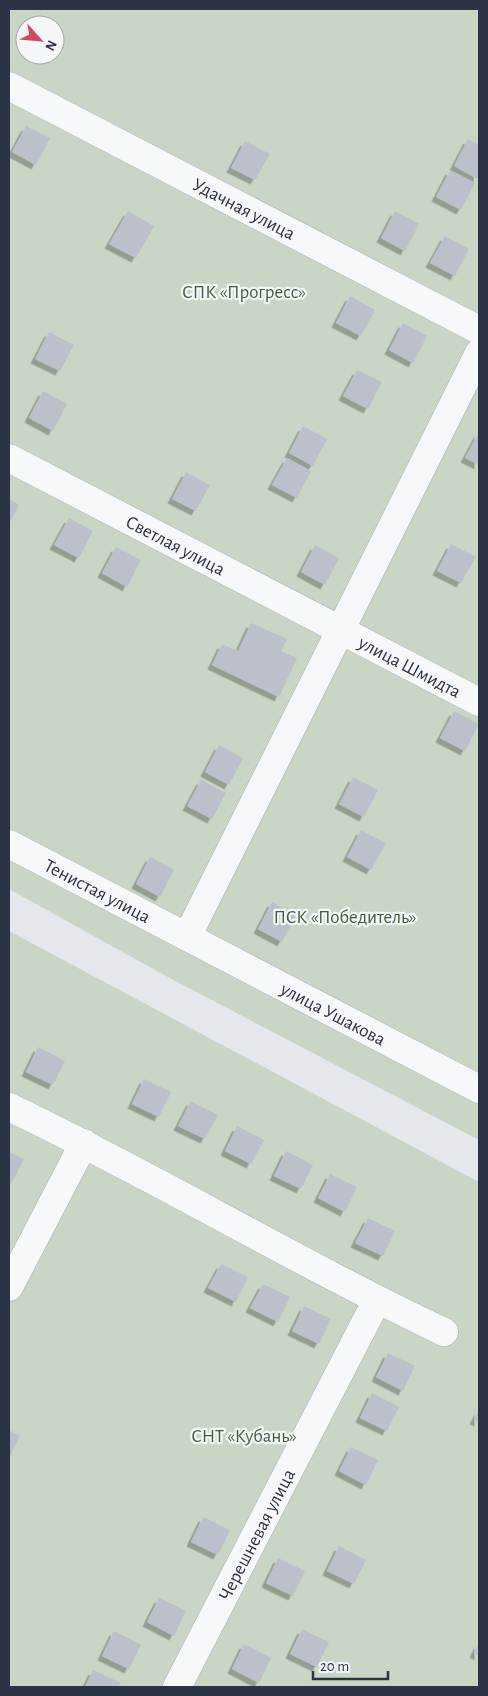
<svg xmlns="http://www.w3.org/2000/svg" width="488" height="1696" font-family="'Alegreya Sans',sans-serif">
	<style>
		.green { fill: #c9d6c5; fill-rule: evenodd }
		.building { fill: #bbc0ca; filter: url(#shadow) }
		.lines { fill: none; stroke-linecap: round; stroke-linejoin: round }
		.street-casing { stroke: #a9aeb7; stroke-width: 29 }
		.street { stroke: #f7f8fa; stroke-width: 28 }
		.labels { text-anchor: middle; stroke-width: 4.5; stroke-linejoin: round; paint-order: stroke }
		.street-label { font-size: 19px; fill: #2b3445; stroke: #f4f6f9 }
		.park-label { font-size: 19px; fill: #3f6138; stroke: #f4f6f9 }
	</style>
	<defs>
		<filter id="shadow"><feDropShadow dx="-4.5" dy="4.5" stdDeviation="0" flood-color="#0004"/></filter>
	</defs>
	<rect width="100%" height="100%" fill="#e4e7ec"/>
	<path class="green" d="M9,9H479V1140L164,975L9,889ZM25,25H55V55H25Z
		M9,931L479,1182V1687H9Z"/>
	<path class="building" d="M26,126L50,138L36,165L12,152Z
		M468,139L479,145L478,179L454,166Z
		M245,141L270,154L255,180L231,168Z
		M450,170L475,183L461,210L436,197Z
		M128,211L154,226L136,258L109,244Z
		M395,211L419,224L405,251L381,238Z
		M445,236L469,249L455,276L430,263Z
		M350,296L375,310L361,336L336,323Z
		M403,323L427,336L413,363L389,350Z
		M49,332L74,345L60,371L35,359Z
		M357,370L382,382L368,409L343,396Z
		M43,391L67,404L53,431L29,418Z
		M303,426L327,439L313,466L289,453Z
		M479,432V465L465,458Z
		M287,458L311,471L297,498L272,485Z
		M186,472L210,485L196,511L172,499Z
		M9,499L19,505L9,524Z
		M69,518L93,531L79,558L54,545Z
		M451,544L476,557L461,583L437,571Z
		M315,545L339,558L325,585L301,572Z
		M116,547L141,560L127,587L102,573Z
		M251,623L287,639L281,651L297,658L279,697L212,665L222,644L238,651Z
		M454,711L479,724L465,751L440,738Z
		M219,745L243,758L229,785L205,772Z
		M353,777L378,790L364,817L339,804Z
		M201,780L226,793L212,819L187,806Z
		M361,830L386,843L371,870L347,857Z
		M150,857L174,870L160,897L136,884Z
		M272,902L296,915L282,942L258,929Z
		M38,1047L65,1061L53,1085L26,1072Z
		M144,1079L171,1092L159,1117L132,1104Z
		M191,1101L218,1115L205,1139L178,1126Z
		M237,1126L264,1140L251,1164L225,1151Z
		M286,1151L313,1165L301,1189L274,1176Z
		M9,1152L24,1159L11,1184L9,1182Z
		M330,1174L357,1187L345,1212L318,1198Z
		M368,1218L395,1231L383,1256L355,1243Z
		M221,1264L248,1277L236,1302L208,1288Z
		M263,1284L290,1297L278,1322L250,1308Z
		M304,1306L331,1319L319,1344L292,1331Z
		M388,1353L415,1366L403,1391L376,1377Z
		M372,1393L399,1407L387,1431L360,1418Z
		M479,1410V1422L474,1420Z
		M9,1430L20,1436L9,1459Z
		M351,1447L378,1460L366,1485L339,1471Z
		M203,1517L230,1530L218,1555L191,1542Z
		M339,1546L366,1560L354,1584L327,1571Z
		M278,1558L305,1571L293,1596L266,1583Z
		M159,1598L186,1611L174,1636L147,1622Z
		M302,1629L329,1642L317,1667L290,1654Z
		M114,1631L141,1645L129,1669L102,1656Z
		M479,1643V1656L474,1653Z
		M244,1644L271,1658L259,1683L232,1669Z
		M93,1670L121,1683L118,1687H85Z"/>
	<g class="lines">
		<defs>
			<g id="street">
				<path id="s1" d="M9,86L479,330"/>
				<path id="s2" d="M9,458L479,702"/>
				<path id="s3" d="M9,844L479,1089"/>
				<path d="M187,937L479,353"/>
				<path d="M9,1107C156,1177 296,1262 444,1332"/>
				<path d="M9,1287L84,1143"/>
				<path id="s4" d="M177,1687L377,1300"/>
			</g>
		</defs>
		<use href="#street" class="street-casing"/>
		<use href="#street" class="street"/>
	</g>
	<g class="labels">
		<g class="street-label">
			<text dy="7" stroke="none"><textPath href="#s1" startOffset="265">Удачная улица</textPath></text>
			<text dy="7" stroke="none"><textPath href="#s2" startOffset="188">Светлая улица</textPath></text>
			<text dy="7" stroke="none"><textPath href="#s2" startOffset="452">улица Шмидта</textPath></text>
			<text dy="7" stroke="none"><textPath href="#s3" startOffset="100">Тенистая улица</textPath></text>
			<text dy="7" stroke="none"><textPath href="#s3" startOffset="366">улица Ушакова</textPath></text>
			<text dy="7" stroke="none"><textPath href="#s4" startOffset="172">Черешневая улица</textPath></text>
		</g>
		<g class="park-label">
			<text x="244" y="298">СПК «Прогресс»</text>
			<text x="345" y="923">ПСК «Победитель»</text>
			<text x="244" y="1442">СНТ «Кубань»</text>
		</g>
	</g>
	<rect width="488" height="1696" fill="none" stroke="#2b3445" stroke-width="20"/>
	<g transform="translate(40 40) rotate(117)"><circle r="24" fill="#f4f6f9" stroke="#a4a8b1"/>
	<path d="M0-4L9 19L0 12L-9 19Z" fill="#d1495b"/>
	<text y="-8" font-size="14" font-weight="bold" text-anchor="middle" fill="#2b3445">N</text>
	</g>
	<path d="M313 1671v8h75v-8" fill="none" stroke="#2b3445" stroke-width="2.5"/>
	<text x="320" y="1671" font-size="15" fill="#2b3445" stroke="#f4f6f9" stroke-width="4" paint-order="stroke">20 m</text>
</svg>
